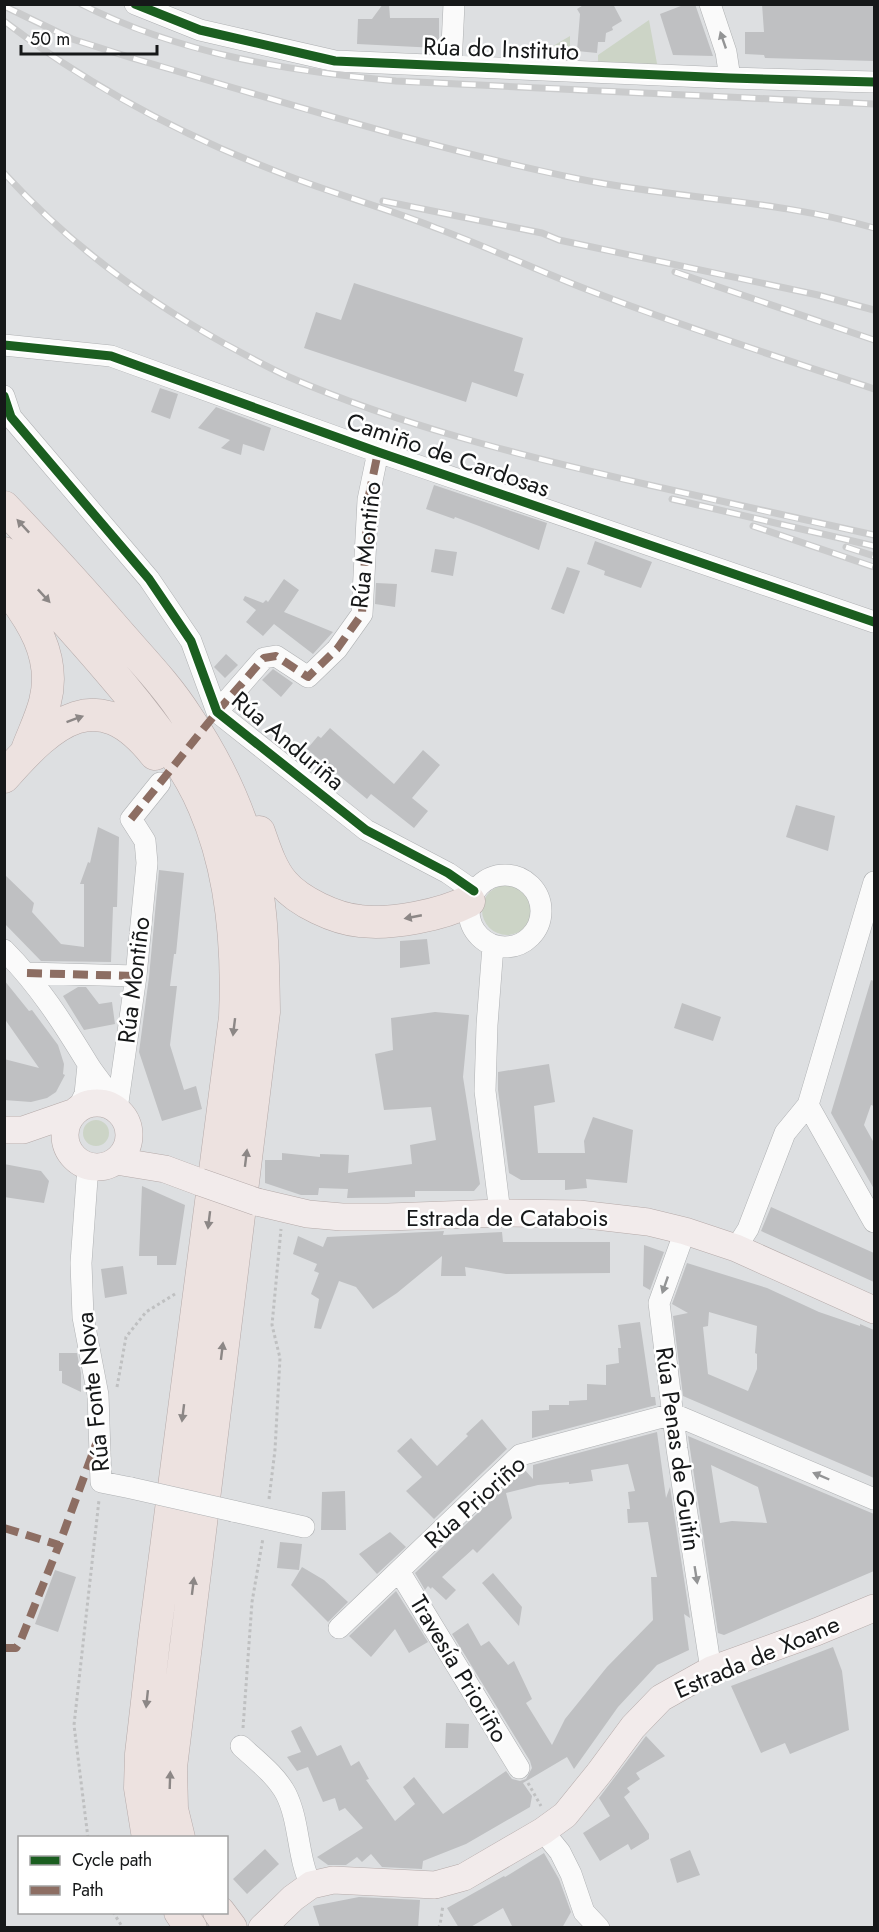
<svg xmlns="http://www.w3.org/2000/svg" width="879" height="1932" font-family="Jost,sans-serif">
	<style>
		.green { fill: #ccd4c6 }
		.building { fill: #bfc0c2; fill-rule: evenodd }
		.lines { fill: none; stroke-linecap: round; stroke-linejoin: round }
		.minor-casing { stroke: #afb1b3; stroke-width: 22 }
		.major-casing { stroke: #b5aaa9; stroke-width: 28 }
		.highway-casing { stroke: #b5aaa9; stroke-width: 33 }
		.path { stroke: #bfc0c1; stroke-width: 3; stroke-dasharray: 3 3; stroke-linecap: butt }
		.minor { stroke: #fafafa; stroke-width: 21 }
		.major { stroke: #f2ebeb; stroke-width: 27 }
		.highway { stroke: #ede2e0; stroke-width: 32 }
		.rail-casing { stroke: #cacbcc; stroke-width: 7 }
		.rail { stroke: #fff; stroke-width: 4.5; stroke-dasharray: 14; stroke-linecap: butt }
		.minor-bridge-casing { stroke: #afb1b3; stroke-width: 22; stroke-linecap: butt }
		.major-bridge-casing { stroke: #b5aaa9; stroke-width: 28; stroke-linecap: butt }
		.minor-bridge { stroke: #fafafa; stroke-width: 21 }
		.major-bridge { stroke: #f2ebeb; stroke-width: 27 }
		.quiet { stroke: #8d6e63; stroke-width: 8; stroke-dasharray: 15 8; stroke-linecap: butt }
		.cycleway-casing { stroke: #fff; stroke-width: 13 }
		.cycleway { stroke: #1b5e20; stroke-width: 9 }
		.oneway { fill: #939495 }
		.oneway2 { fill: #8c8786 }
		.labels { text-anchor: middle; stroke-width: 5; stroke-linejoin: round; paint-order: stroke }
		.street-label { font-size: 24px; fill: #161819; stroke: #fff }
	</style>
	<rect width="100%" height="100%" fill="#dddfe1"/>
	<path class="green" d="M649,20L658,69L598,65V55Z
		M570,36V66L526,62Z
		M482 910a25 25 0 1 1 50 0a25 25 0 1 1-50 0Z
		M83 1133a13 13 0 1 1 26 0a13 13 0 1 1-26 0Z"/>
	<path class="building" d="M383,4H389L390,18H439V43L437,48L357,44L358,19H372Z
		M585,4H613L622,21L612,27L613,30L606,33L605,42H598L597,53L577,51L580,14L577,9Z
		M686,4H695L713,56L673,55L660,14Z
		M762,4H874V61L765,58L764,55L745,54V32H764Z
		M354,283L523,338L514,371L524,374L517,397L472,382L466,402L304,348L316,312L341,320Z
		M160,388L178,394L170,419L151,412Z
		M216,407L271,428L264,451L243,444L241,455L221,448L230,440L198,428Z
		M434,485L547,523L539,550L479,526L455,517L454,519L426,509Z
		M595,541L652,562L641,588L604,575L605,571L587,564Z
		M435,549L457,552L453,576L431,572Z
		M567,567L580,571L564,614L551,609Z
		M284,579L299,590L284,612L333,632L313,654L274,624L263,636L246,622L256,610L243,600L245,596L263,603L266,600L268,602Z
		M376,583L397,584L395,607L375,604Z
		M226,654L238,665L225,678L214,667Z
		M273,669L293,683L281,697L262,680Z
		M330,728L394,784L423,750L440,765L412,798L428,811L414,828L371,794L367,799L307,749L318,736L321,738Z
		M796,805L835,816L828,851L786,837Z
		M98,827L119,837L117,907H113L111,962L41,961L4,923V874L34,903L32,912L61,944L84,947V884H80L88,862L90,863Z
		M159,870L184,873L176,954H174L170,986H177L170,1045L184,1090L196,1086L202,1109L162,1121L139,1052L149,977Z
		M427,939L430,964L400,968V941Z
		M4,980L29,1011L32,1010L58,1045L64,1064L63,1074L65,1075L56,1092L47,1098L31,1102L4,1100V1059L39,1068L4,1018Z
		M871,980L874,981V1106L871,1105L864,1125L874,1143V1189L831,1113Z
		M78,987H86L99,1004L112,1002L115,1024L84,1030L63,996Z
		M682,1003L721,1017L713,1041L674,1028Z
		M435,1012L469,1015L463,1077L480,1184L474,1191H415V1197L347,1198L348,1189L319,1188L318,1195H301L265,1183V1160H282V1153L320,1157V1154L349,1155L348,1173L412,1164L410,1145L436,1140L431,1107L384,1110L375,1054L393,1050L391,1018Z
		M549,1064L555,1102L534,1106L538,1153H585L584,1141L593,1117L633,1130L627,1183L586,1179L587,1188L565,1190V1180H521L509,1173L498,1090V1072Z
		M4,1164L41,1171L49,1181L44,1203L4,1197Z
		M142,1186L185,1205L176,1265H157V1256H139Z
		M771,1207L874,1253V1282L761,1231Z
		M444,1231L443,1235L502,1232L503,1242H610V1273L506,1274L465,1267L466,1276H441L442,1256L397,1293L373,1309L356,1287L339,1281L321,1329L314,1328L319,1299L311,1294L319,1273L314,1271L317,1264L293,1254L298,1236L323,1247L327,1237Z
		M644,1245L664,1252L650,1290L643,1286Z
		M687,1263L767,1288L819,1312L860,1326V1324L874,1330V1478L683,1396L673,1316L688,1313L672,1304ZM709,1312L757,1326L755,1353L757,1354V1369L748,1391L708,1374L703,1327L708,1326Z
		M123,1266L127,1294L105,1298L101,1269Z
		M640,1322L651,1397H655L656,1405L532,1438V1411L549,1410V1405H569V1401L587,1400V1384L606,1385V1365L619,1363L618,1348H621L618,1325Z
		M59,1353H77L81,1373V1392L62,1383V1371H59Z
		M482,1419L507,1449L434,1519L406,1491L422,1477L397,1451L411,1438L437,1466L468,1436L466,1434Z
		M657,1432L666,1498L670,1487L690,1618L684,1614L689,1650L657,1665L618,1707L574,1769L567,1757L523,1783L532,1796L530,1807L466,1844L423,1861L422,1869L382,1867L371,1854L362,1862L357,1857L346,1865H328L317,1857L363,1828L345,1808L339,1811L335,1798L323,1802L308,1767L297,1771L287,1757L301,1752L291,1731L301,1726L317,1756L341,1745L351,1766L359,1761L369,1779L366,1780L395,1821L415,1804L403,1787L414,1777L443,1814L506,1771L512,1779L520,1781L526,1779L532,1768L530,1761L452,1634L468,1623L481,1646L489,1641L508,1665L514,1661L532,1699L526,1703L552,1745L565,1719L607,1667L653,1620L651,1577H657L648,1522L628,1523L627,1509H630L628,1492L635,1491L628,1464L591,1470L593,1481L569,1484V1482L538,1485L506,1493L512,1518L477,1553L473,1549L442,1577L456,1590L446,1600L432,1587L431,1589L428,1586L425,1590L415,1573L524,1469L533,1479V1465Z
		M688,1436L874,1514V1571L724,1635L718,1633ZM711,1465L758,1487L767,1523L732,1521L720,1523Z
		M345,1491L346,1530H321L322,1492Z
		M390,1532L406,1547L377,1574L359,1554Z
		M280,1542L302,1544L299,1570L277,1568Z
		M302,1567L324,1580L348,1602L328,1622L291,1585Z
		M55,1570L76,1577L58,1632L35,1624Z
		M493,1573L522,1607L519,1626L482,1583Z
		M396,1591L428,1642L409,1653L395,1629L371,1657L349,1636Z
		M833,1647L842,1671L849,1730L790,1754L785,1743L761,1753L731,1686Z
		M446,1723L469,1724L468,1748H445Z
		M646,1736L665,1756L636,1773L640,1779L627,1788L630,1792L624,1797L649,1834V1839L631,1850L628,1844L600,1861L583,1833L610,1816L599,1798Z
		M265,1849L279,1864L247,1894L233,1879Z
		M690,1850L700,1875L677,1883L670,1859Z
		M544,1853L559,1879L571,1912L562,1928H513L503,1908L469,1928H459L447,1908L504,1876L505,1877Z
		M359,1897L420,1900L418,1928H320L313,1906Z"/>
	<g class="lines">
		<defs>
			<path id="minor" d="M135,4L200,30L335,61L730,78L874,82
				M710,4L726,52L730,78
				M451,66L454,4
				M4,345L111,356L378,452L874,622
				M4,396L11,417L149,579L191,641L217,712L366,830L448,873L474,891
				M217,712L264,658L276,656L308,677L337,649L362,614L368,500L378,452
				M469 911a36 36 0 1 1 72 0a36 36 0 1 1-72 0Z
				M493,946L487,1025L485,1091L500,1213
				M4,950C38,984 63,1023 88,1064C97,1079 109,1089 114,1107
				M27,973L136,976
				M808,1105L874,1222
				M78,1109L85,1094L88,1065
				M117,1109L136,976L147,863L145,841L131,819L160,783
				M90,1167L87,1179L81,1263L83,1317L98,1395L101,1482L131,1488
				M685,1231L659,1303L677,1449L711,1670
				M736,1248L748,1229L785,1133L808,1105L874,882
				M673,1414L874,1499
				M233,1511L304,1527
				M399,1571L519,1768
				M339,1628L520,1455L673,1414
				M241,1746C257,1761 276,1775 286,1794C300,1822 297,1857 311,1885
				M543,1831L560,1852L571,1874L584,1912L599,1928"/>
			<path id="major" d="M65 1135a32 32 0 1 1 64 0a32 32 0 1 1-64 0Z
				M4,1130H23L72,1113
				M116,1161L165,1169L200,1182
				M257,1202L308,1214L342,1217H388L500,1213L579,1214L648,1222L685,1231L736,1248L874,1310
				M262,1928L293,1898L311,1885L333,1880L435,1885L464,1877L543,1831L565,1815L599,1773L633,1727L661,1698L711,1670L816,1632L874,1608"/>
			<path id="highway" d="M4,507C42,547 79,587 115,629C139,657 167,685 187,717C210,751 231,792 244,831C263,890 263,951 264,1012L171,1767L172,1809L179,1838
				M4,553C50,603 95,652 137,704C162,736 188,769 204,807C232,872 238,948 235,1017L154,1641L141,1754L140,1788L148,1838
				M4,584C31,618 57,656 45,702C41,718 33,734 27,750
				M4,777C53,721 98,682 155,754
				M259,832C265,849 271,869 283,883C299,902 336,919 360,921C391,925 442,915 469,901
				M180,1912L191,1928
				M219,1912L231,1928"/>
		</defs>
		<use href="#minor" class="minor-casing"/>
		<use href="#major" class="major-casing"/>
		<use href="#highway" class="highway-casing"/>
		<path class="path" d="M117,1387L126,1337L146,1312L175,1294
			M269,1499L275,1450L280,1358L272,1325L281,1229
			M243,1728L252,1602L263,1538
			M528,1783L541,1806
			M88,1838L74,1725L99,1500
			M113,1912L123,1928
			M438,1928L440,1925L443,1905"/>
		<use href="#minor" class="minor"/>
		<use href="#major" class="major"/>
		<use href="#highway" class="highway"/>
		<defs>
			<path id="rail" d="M81,4C180,54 287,71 396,81L874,104
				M4,6L72,39L132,58C280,101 428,148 579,179C677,199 779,200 874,228
				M4,21C90,87 183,136 283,174C334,194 386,208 436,228C493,249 547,275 604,296C693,330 784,359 874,389
				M4,173C68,243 142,298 225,344C246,355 267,367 289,377C404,427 527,457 649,485C724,502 799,519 874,535
				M383,201L542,233L559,240L818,295L874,310
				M675,272L874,340
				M672,499L874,546
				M753,526L874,567
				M846,547L874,556"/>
		</defs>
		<use href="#rail" class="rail-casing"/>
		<use href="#rail" class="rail"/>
		<defs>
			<path id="minor-bridge" d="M131,1488L233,1511"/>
			<path id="major-bridge" d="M200,1182L257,1202"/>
		</defs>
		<use href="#minor-bridge" class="minor-bridge-casing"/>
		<use href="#major-bridge" class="major-bridge-casing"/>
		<use href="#minor-bridge" class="minor-bridge"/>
		<use href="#major-bridge" class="major-bridge"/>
		<path class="quiet" d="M131,819L217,712L264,658L276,656L308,677L337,649L362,614L368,500L378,452
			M27,973L136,976
			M4,1528L59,1545L99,1436
			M4,1648H16L20,1642L59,1545"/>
		<defs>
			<path id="cycleway" d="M135,4L200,30L335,61L730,78L874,82
				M4,345L111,356L378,452L874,622
				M4,396L11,417L149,579L191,641L217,712L366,830L448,873L474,891"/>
		</defs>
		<use href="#cycleway" class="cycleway-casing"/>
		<use href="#cycleway" class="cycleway"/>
	</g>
	<defs><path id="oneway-solid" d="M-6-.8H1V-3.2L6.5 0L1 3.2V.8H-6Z" transform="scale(1.5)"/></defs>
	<g class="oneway">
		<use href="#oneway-solid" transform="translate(723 40) rotate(-109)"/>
		<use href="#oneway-solid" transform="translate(665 1285) rotate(109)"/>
		<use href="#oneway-solid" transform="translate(821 1476) rotate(-157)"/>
		<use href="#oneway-solid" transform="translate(696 1575) rotate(81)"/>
	</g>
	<g class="oneway2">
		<use href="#oneway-solid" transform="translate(23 526) rotate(-133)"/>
		<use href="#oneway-solid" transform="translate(44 596) rotate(47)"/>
		<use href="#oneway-solid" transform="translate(75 719) rotate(-20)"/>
		<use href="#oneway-solid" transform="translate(413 917) rotate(169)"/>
		<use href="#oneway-solid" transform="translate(234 1027) rotate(97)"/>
		<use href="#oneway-solid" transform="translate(246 1158) rotate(-83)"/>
		<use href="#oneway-solid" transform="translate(209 1220) rotate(97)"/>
		<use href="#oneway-solid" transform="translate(222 1351) rotate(-83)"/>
		<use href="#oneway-solid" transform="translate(183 1413) rotate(97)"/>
		<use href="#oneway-solid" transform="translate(193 1586) rotate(-83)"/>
		<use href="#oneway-solid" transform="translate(147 1699) rotate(96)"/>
		<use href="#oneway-solid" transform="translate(170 1780) rotate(-88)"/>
	</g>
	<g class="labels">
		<g class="street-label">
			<text transform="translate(501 49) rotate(2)" y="8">Rúa do Instituto</text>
			<text transform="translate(448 455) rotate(19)" y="8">Camiño de Cardosas</text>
			<text transform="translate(366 545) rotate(-84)" y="8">Rúa Montiño</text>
			<text transform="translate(288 741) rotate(40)" y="8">Rúa Anduriña</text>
			<text transform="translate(134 980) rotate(-83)" y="8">Rúa Montiño</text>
			<text x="507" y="1226">Estrada de Catabois</text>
			<text transform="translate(93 1392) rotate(-96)" y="8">Rúa Fonte Nova</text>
			<text transform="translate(678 1449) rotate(82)" y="8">Rúa Penas de Guitín</text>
			<text transform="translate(475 1502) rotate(-42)" y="8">Rúa Prioriño</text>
			<text transform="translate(757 1657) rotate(-23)" y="8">Estrada de Xoane</text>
			<text transform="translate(459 1669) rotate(59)" y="8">Travesía Prioriño</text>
		</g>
	</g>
	<rect width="879" height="1932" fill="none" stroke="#161819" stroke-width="12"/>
	<rect x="18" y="1836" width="210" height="78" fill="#ffffff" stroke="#a2a3a3" stroke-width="1.5"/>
	<rect x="30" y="1856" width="30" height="9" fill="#1b5e20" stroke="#a2a3a3" stroke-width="1.5"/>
	<text x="72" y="1866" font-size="18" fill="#161819">Cycle path</text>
	<rect x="30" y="1886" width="30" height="9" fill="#8d6e63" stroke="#a2a3a3" stroke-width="1.5"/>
	<text x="72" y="1896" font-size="18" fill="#161819">Path</text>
	<path d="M21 45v9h136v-9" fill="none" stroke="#161819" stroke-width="3"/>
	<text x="30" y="45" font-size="18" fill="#161819" stroke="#ffffff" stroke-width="4.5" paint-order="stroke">50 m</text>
</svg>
